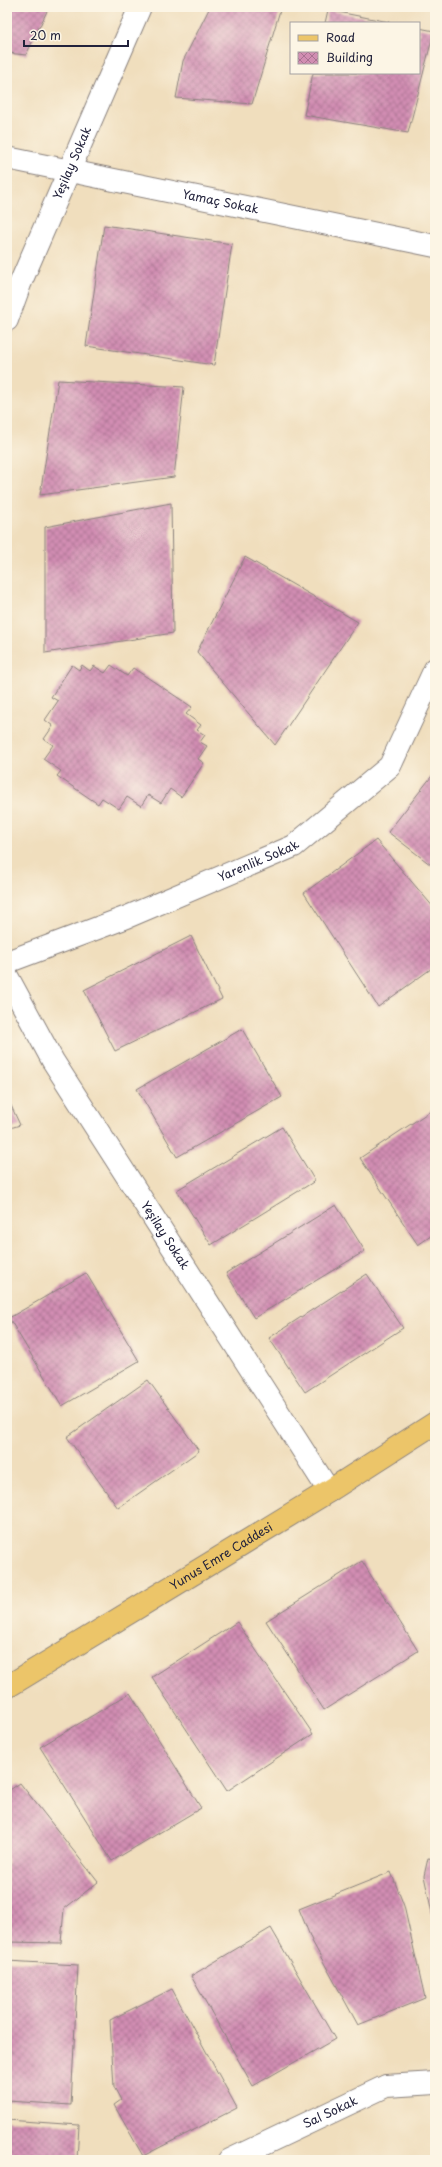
<svg xmlns="http://www.w3.org/2000/svg" width="442" height="2167" font-family="'Playpen Sans',sans-serif">
	<style>
		.building { fill: url(#building-cross-hatch) }
		.lines { fill: none; stroke-linecap: round; stroke-linejoin: round }
		.minor-casing { stroke: #89807c; stroke-width: 24 }
		.major-casing { stroke: #89807c; stroke-width: 24 }
		.minor { stroke: #fff; stroke-width: 22 }
		.major { stroke: #ecc569; stroke-width: 22 }
		.labels { text-anchor: middle; stroke-width: 3; stroke-linejoin: round; paint-order: stroke }
		.street-label { font-size: 12px; fill: #22223b; stroke: #fcf5e5 }
	</style>
	<defs>
		<pattern id="building-cross-hatch" width="8" height="8" patternUnits="userSpaceOnUse"><rect width="8" height="8" fill="#d18db2"/><path d="M0 0l8 8M0 8l8-8" fill="none" stroke="#a97392"/></pattern>
	</defs>
	<rect width="100%" height="100%" fill="#fcf5e5"/>
	<filter id="ink" filterUnits="userSpaceOnUse"><feTurbulence type="fractalNoise" baseFrequency=".025" numOctaves="2"/><feDisplacementMap in="SourceGraphic" scale="8" xChannelSelector="R" yChannelSelector="G"/><feConvolveMatrix kernelMatrix="1 2 1 2 8 2 1 2 1" color-interpolation-filters="sRGB"/></filter>
	<filter id="wash" filterUnits="userSpaceOnUse"><feTurbulence type="fractalNoise" baseFrequency=".012" numOctaves="4" result="noise"/><feDisplacementMap in="SourceGraphic" scale="16" xChannelSelector="R" yChannelSelector="G"/><feGaussianBlur stdDeviation="0.9" result="paint"/><feColorMatrix in="noise" values="0 0 0 0 0 0 0 0 0 0 0 0 0 0 0 0 0 1.4 0 .05"/><feComposite in="paint" operator="in"/></filter>
	<g filter="url(#wash)">
		<rect width="100%" height="100%" fill="#f0debd"/>
		<g id="blocks">
			<path class="building" d="M7,7H49L26,55L7,53Z
				M210,7H281L252,104L176,98L183,61Z
				M328,10L389,22V23H325Z
				M419,28L434,31L408,133L304,115L313,73H419Z
				M104,225L232,244L214,365L86,346Z
				M58,380L184,387L174,477L40,495Z
				M171,503L173,633L45,653V527Z
				M245,557L358,622L275,745L197,652Z
				M72,665L79,670L82,665L90,671L94,666L105,673L111,665L127,676L133,668L192,707L186,714L201,725L197,730L205,735L200,742L207,746L198,759L204,763L181,797L170,789L161,803L148,795L141,806L127,797L119,809L102,798L98,804L57,776L61,771L43,759L53,745L44,739L53,726L45,720L58,701L51,697Z
				M435,772V868L388,832Z
				M376,840L435,909V966L378,1007L304,893Z
				M191,936L222,999L115,1051L84,990Z
				M242,1029L282,1097L177,1157L137,1089Z
				M7,1097L20,1125L7,1129Z
				M435,1108V1233L418,1245L360,1158Z
				M282,1127L315,1181L211,1245L177,1190Z
				M336,1205L365,1251L254,1318L226,1273Z
				M86,1273L139,1361L62,1406L9,1318Z
				M367,1274L403,1328L305,1392L269,1338Z
				M148,1380L199,1451L118,1508L67,1437Z
				M362,1561L418,1651L324,1710L266,1621Z
				M237,1622L313,1734L227,1791L152,1677Z
				M130,1693L201,1808L112,1861L40,1747Z
				M20,1783L98,1882L64,1909L61,1943L7,1942V1792Z
				M428,1858L435,1859L434,1922L424,1876Z
				M391,1872L404,1906L425,1998L358,2025L312,1941L299,1909Z
				M271,1928L335,2039L253,2086L191,1976Z
				M7,1961L78,1965L71,2105L7,2101Z
				M172,1989L237,2108L143,2156L114,2105L121,2100L114,2087L110,2020Z
				M7,2120L79,2125L77,2160H7Z"/>
		</g>
	</g>
	<g filter="url(#ink)">
		<use href="#blocks" fill-opacity="0" stroke="#89807c" stroke-width="1"/>
		<g class="lines">
			<defs>
				<g id="minor">
					<path id="s1" d="M7,158L435,246"/>
					<path id="s2" d="M7,320L20,284L140,7"/>
					<path id="s3" d="M7,962L127,917L294,846L390,766L435,669"/>
					<path id="s4" d="M7,976L53,1061L329,1491"/>
					<path id="s5" d="M230,2160L386,2086L435,2083"/>
				</g>
				<g id="major">
					<path id="s6" d="M7,1687L329,1491L435,1423"/>
				</g>
			</defs>
			<use href="#minor" class="minor-casing"/>
			<use href="#major" class="major-casing"/>
			<use href="#minor" class="minor"/>
			<use href="#major" class="major"/>
		</g>
	</g>
	<g class="labels">
		<g class="street-label">
			<text dy="4" stroke="none"><textPath href="#s2" startOffset="170">Yeşilay Sokak</textPath></text>
			<text dy="4" stroke="none"><textPath href="#s1" startOffset="218">Yamaç Sokak</textPath></text>
			<text dy="4" stroke="none"><textPath href="#s3" startOffset="271">Yarenlik Sokak</textPath></text>
			<text dy="4" stroke="none"><textPath href="#s4" startOffset="304">Yeşilay Sokak</textPath></text>
			<text dy="4" stroke="none"><textPath href="#s6" startOffset="251">Yunus Emre Caddesi</textPath></text>
			<text dy="4" stroke="none"><textPath href="#s5" startOffset="111">Sal Sokak</textPath></text>
		</g>
	</g>
	<rect width="442" height="2167" fill="none" stroke="#fcf5e5" stroke-width="24"/>
	<rect x="290" y="22" width="130" height="52" fill="#fcf5e5" stroke="#a5a1a1"/>
	<rect x="298" y="35" width="20" height="6" fill="#ecc569" stroke="#a5a1a1"/>
	<text x="326" y="42" font-size="12" fill="#22223b">Road</text>
	<rect x="298" y="52" width="20" height="12" fill="url(#building-cross-hatch)" stroke="#a5a1a1"/>
	<text x="326" y="62" font-size="12" fill="#22223b">Building</text>
	<path d="M24 40v6h104v-6" fill="none" stroke="#22223b" stroke-width="2"/>
	<text x="30" y="40" font-size="12" fill="#22223b" stroke="#fcf5e5" stroke-width="3" paint-order="stroke">20 m</text>
</svg>
